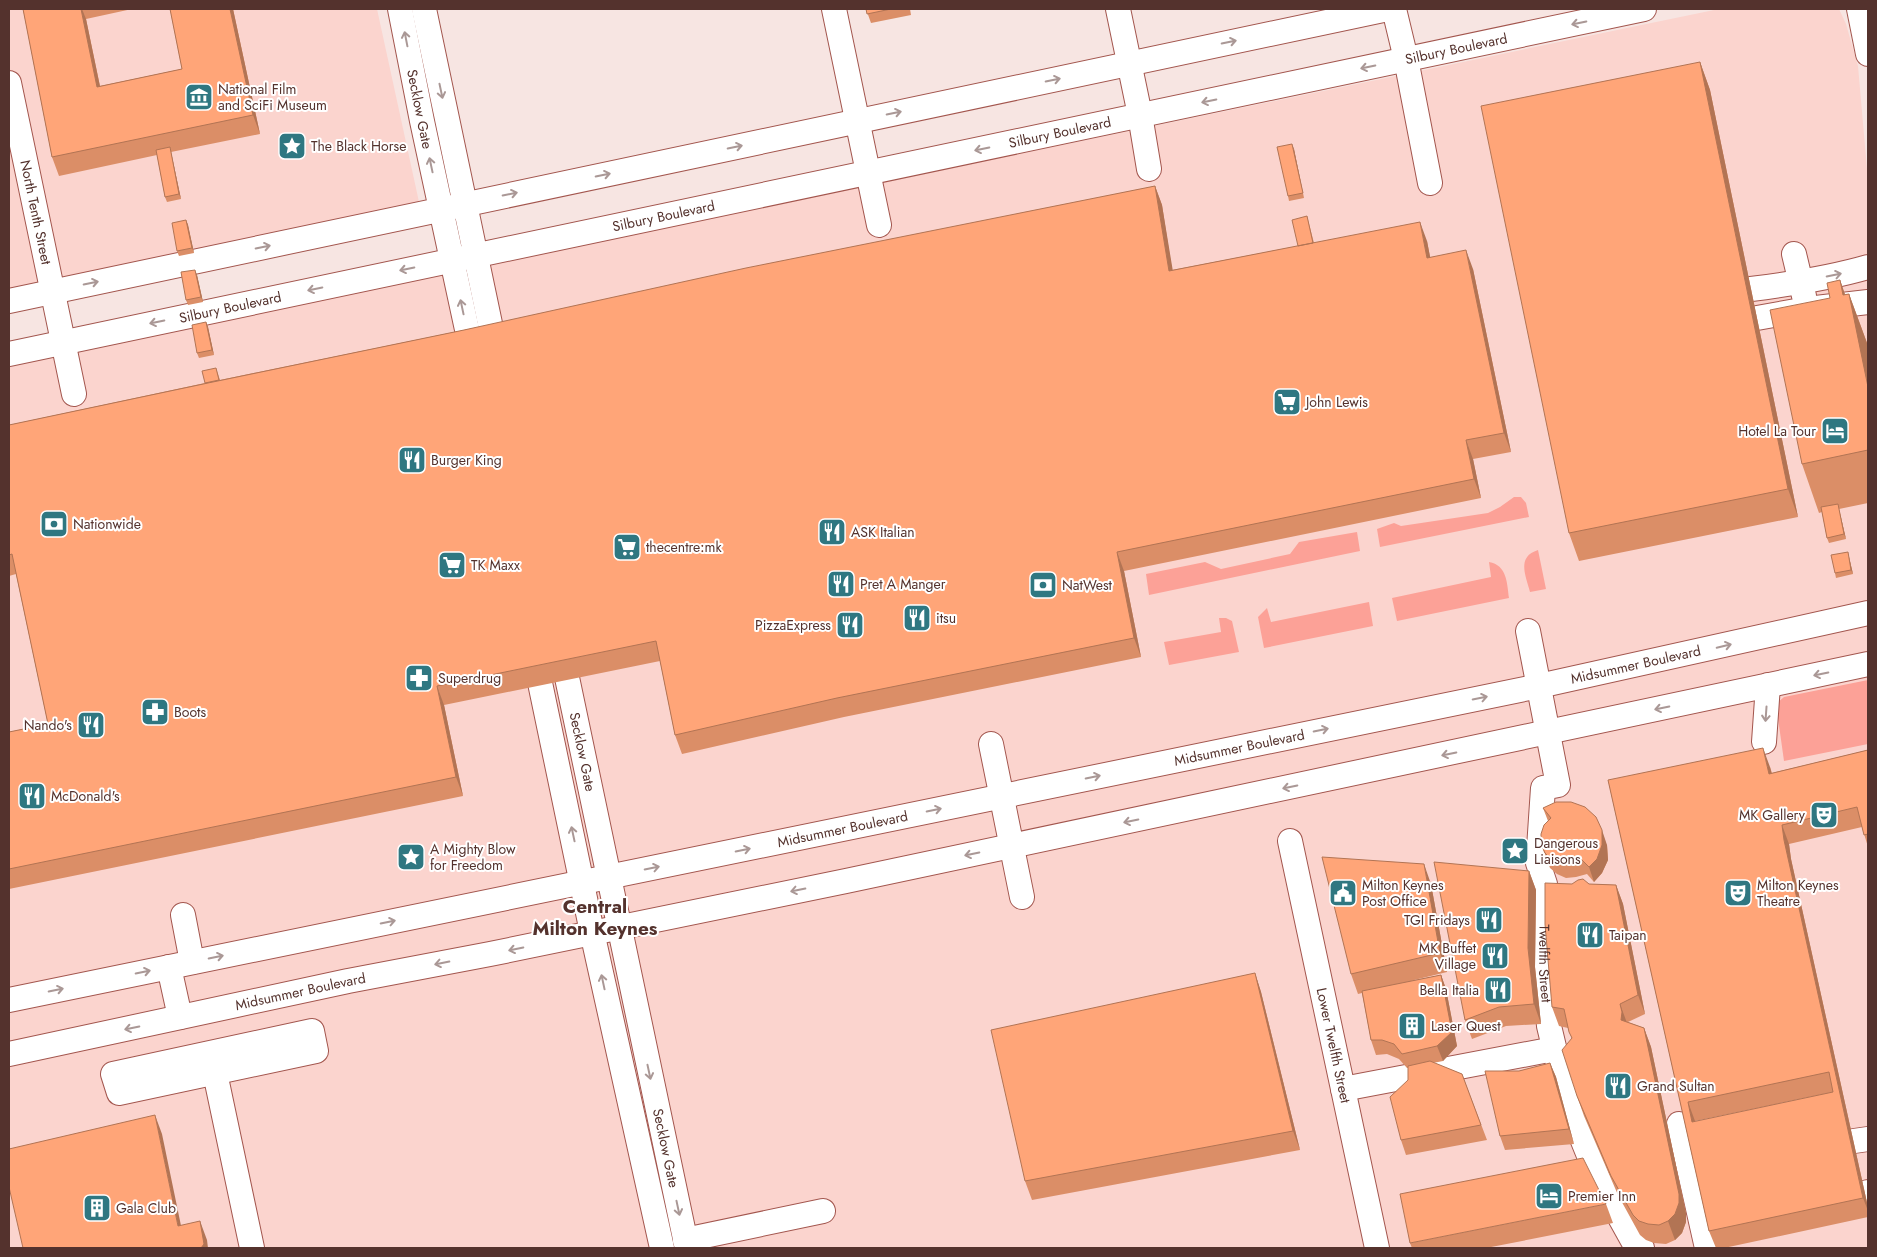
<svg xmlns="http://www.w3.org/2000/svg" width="1877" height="1257" font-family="Jost,sans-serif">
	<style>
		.built { fill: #fbd4ce }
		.green { fill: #fca197 }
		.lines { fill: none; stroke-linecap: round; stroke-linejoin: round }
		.minor-casing { stroke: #a3564e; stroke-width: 26 }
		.minor { stroke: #fff; stroke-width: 24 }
		.wall { fill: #db8e67; fill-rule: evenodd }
		.shaded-wall { fill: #b27454 }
		.building { fill: #ffa578; stroke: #b27454; fill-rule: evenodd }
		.oneway { stroke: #aa9896 }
		.labels { text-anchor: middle; stroke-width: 4; stroke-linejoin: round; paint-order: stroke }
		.street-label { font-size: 14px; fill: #54322d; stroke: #fff }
		.poi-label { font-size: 14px; fill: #54322d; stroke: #fff; text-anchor: start }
		.district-label { font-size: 19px; font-weight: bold; fill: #54322d; stroke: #fff }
	</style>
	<rect width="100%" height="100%" fill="#f7e5e2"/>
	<path class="built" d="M9,9H377L419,202L9,289Z
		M1719,9H1839L1846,24L1858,66L1867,169L1868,247V1248H9V363Z"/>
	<path class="green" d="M1514,497H1521L1526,503L1529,517L1380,547L1377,529L1394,523L1401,526L1488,513L1500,507Z
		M1357,532L1360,551L1149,595L1146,574L1205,562L1221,569L1290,554L1299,542Z
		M1538,550L1546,589L1530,592C1526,576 1516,557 1538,550Z
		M1489,562C1507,565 1507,583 1509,598L1397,621L1392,598L1491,577Z
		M1369,602L1373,626L1264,648L1258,617L1267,608L1271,622Z
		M1219,618H1226L1232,621L1239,652L1169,665L1164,642L1221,632Z
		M1868,680V744L1784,761L1776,704L1784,697Z"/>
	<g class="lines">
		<defs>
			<g id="minor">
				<path id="s1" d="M400,9L422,121L474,362"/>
				<path d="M424,9L497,357"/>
				<path d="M834,9L879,225"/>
				<path d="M1118,9L1140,115L1149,169"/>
				<path d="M1394,9L1406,59L1430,183"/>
				<path d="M1859,9L1868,54"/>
				<path id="s2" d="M9,83L74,394"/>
				<path d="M1794,254L1804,296"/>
				<path d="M1751,289C1791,284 1830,278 1868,267"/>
				<path d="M9,301L1388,9"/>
				<path d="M1757,318L1807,309L1868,302"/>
				<path id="s3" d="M9,354L1644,9"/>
				<path id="s4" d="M1528,631L1558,785L1543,788L1538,863L1545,884L1544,971L1549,1026L1560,1072L1579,1131L1598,1178L1633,1241L1642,1248"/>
				<path id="s5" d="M561,649L687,1248"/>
				<path d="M534,654L592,932L662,1248"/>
				<path d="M1764,742L1768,685"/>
				<path d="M991,744L1022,897"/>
				<path id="s6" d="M1290,841L1377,1248"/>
				<path d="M183,915L192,962"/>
				<path d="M169,967L180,1017"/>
				<path id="s7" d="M9,1000L1539,686L1868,613"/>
				<path d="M312,1031L316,1051L119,1093L113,1074Z"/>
				<path id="s8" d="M9,1054L348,981L490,954L846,881L1868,664"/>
				<path d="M215,1073L252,1248"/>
				<path d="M1343,1089L1554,1049"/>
				<path d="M1679,1124L1707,1248"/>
				<path d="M1854,1141L1868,1139"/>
				<path d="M1865,1193L1868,1192"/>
				<path d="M685,1240L823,1211"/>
			</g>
		</defs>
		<use href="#minor" class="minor-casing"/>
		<use href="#minor" class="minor"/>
	</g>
	<path class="wall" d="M23,9H132L86,19L100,86L182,69L170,9H233L260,134L171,152L181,199L167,202L165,197L157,155L59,176L52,157Z
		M866,9H910L911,15L871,23Z
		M1700,62L1710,90L1798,517L1579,561L1569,533Z
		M1294,149L1304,198L1289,201L1288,196Z
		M1155,186L1162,205L1172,270L1298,246L1307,216L1314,243L1427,241L1430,257L1473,269L1511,452L1473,459L1481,498L1124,571L1141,657L844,717L682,754L675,735L660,661L444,705L463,796L9,889V732L48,724L16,574L9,576V425L205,383L216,368L220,380L464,330Z
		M186,220L188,225L194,253L179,256L177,251Z
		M197,275L203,302L188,305L186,300Z
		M1840,280L1845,295L1849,294L1867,343L1868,349V503L1839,509L1846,539L1829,543L1827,538L1822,512L1819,513L1802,464L1830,298Z
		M206,322L208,327L214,355L199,358L197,353Z
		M1849,557L1853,574L1836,578L1835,573Z
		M1868,750V847L1862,827L1789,844L1791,859L1868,1207V1217L1724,1248H1716L1709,1231L1608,780L1770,767L1772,773ZM1833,1092L1695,1122V1121Z
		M1543,808L1607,845L1608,860L1602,873L1594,882L1587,874L1576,877L1566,878L1557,874L1550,868L1541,844L1548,821Z
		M1529,871L1536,890L1535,967L1541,1024L1506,1026L1472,1039L1465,1020Z
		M1431,884L1447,972L1410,981L1441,975L1446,989L1457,1046L1443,1061L1433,1063L1462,1074L1487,1140L1406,1155L1401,1140L1408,1080V1068H1407L1399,1059L1387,1054L1376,1055L1371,1040L1362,993L1358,994L1351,974Z
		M1589,884L1616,885L1623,904L1645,1014L1628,1022L1644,1028L1651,1047L1686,1213V1222L1682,1233L1675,1240L1666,1244L1654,1243L1646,1240L1640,1235L1618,1195L1584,1116L1577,1096L1572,1039L1568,1028L1559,1026L1552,1007Z
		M1255,973L1261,992L1300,1150L1032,1200L1025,1181Z
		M1550,1063L1556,1077L1574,1144L1505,1150L1500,1136L1519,1071Z
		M1606,1204L1613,1223L1486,1248H1412L1410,1243Z"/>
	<path class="shaded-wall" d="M81,9H82L86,19L104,106L97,87Z
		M230,9H233L260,134L253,115Z
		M1700,62L1710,90L1798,517L1788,489Z
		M1292,144L1294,149L1304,198L1303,193Z
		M170,147L171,152L181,199L179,194Z
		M1155,186L1162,205L1176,290L1169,271Z
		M186,220L188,225L194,253L192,248Z
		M1420,222L1427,241L1434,277L1427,258Z
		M1466,250L1473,269L1511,452L1504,433Z
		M195,270L197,275L203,302L201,297Z
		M1840,280L1855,323L1849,294L1867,343L1868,349V387L1843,295Z
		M206,322L208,327L214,355L212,350Z
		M1466,440L1473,459L1481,498L1474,479Z
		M1838,504L1839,509L1846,539L1844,534Z
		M1117,552L1124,571L1141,657L1134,638Z
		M1848,552L1849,557L1853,574L1851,570Z
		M437,686L444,705L463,796L456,777Z
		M1763,748L1770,767L1776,793L1769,774Z
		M1782,825L1789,844L1791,859L1868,1207V1211L1863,1198L1784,840Z
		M1602,830L1607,845L1608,860L1602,873L1594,882L1589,867Z
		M1424,864L1431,884L1447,972L1440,953Z
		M1529,871L1536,890L1535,967L1541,1024L1534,1004L1528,948Z
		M1616,885L1623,904L1645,1014L1638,995Z
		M1255,973L1261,992L1300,1150L1293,1131Z
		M1441,975L1446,989L1457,1046L1443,1061L1437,1046Z
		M1620,1004L1627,1023L1621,1020Z
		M1644,1028L1651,1047L1686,1213V1222L1682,1233L1675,1240L1668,1221Z
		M1550,1063L1556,1077L1574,1144L1569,1129Z
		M1688,1102L1695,1121L1699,1141L1692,1122Z
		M155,1115L162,1134L185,1245L178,1226Z
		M200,1221L207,1240L208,1248H201Z"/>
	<path class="building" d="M23,9H81L97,87L182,69L170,9H230L253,115L52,157Z
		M866,9H891L867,14Z
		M1700,62L1788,489L1569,533L1481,106Z
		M1292,144L1303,193L1288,196L1277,147Z
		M170,147L179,194L165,197L156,150Z
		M1155,186L1169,271L1420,222L1427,258L1466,250L1504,433L1466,440L1474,479L1117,552L1134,638L837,698L675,735L656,641L437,686L456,777L9,869V732L48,724L12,554L9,555V425L208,383L464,330L746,268Z
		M1307,216L1313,243L1298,246L1292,220Z
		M186,220L192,248L177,251L172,223Z
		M195,270L201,297L186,300L181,272Z
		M1840,280L1843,295L1849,294L1868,387V450L1802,464L1770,310L1830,298L1827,283Z
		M206,322L212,350L197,353L192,325Z
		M216,368L219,380L205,383L202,371Z
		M1838,504L1844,534L1827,538L1821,507Z
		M1848,552L1851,570L1835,573L1831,555Z
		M1763,748L1769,774L1868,750V834L1864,835L1857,807L1782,825L1784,840L1863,1198L1709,1231L1608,780ZM1829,1072L1833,1092L1692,1122L1688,1102Z
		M1556,802H1571L1585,807L1596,817L1602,830V845L1597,859L1589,867L1581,859L1571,863H1561L1552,860L1545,853L1541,844V834L1544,825L1551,818L1543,808Z
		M1322,857L1424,864L1440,953L1351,974Z
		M1434,862L1529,871L1528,948L1534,1004L1499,1007L1465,1020Z
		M1583,879L1589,884L1616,885L1638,995L1620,1004L1622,1012L1621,1020L1644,1028L1679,1194V1203L1675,1214L1668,1221L1659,1225L1648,1224L1639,1221L1633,1215L1611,1176L1577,1096L1562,1050L1572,1038L1569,1032L1564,1009L1552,1007L1545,924V883L1572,884L1578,880Z
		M1255,973L1293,1131L1025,1181L991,1030Z
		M1441,975L1452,1032L1437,1046L1402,1054L1394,1044L1382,1040H1371L1362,991Z
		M1430,1061L1462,1074L1481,1125L1401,1140L1390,1097L1408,1080V1066Z
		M1550,1063L1569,1129L1500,1136L1485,1071H1519Z
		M155,1115L178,1226L200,1221L204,1244L201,1248H23L9,1187V1149Z
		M1583,1158L1606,1204L1410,1243L1400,1194Z"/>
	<defs><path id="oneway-shaft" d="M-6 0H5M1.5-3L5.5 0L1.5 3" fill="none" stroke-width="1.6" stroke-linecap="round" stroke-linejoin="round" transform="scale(1.25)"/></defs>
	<g class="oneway">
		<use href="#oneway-shaft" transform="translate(1579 23) rotate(168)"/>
		<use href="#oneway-shaft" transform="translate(406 39) rotate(-101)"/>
		<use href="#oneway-shaft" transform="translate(1229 42) rotate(-12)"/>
		<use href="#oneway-shaft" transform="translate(1368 67) rotate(168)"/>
		<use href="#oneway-shaft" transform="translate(1053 80) rotate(-12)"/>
		<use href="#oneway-shaft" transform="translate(441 91) rotate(78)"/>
		<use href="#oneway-shaft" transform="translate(1209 101) rotate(168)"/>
		<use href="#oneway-shaft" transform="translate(894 113) rotate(-12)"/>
		<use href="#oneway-shaft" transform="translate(735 147) rotate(-12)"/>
		<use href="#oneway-shaft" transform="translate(982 149) rotate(168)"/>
		<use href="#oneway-shaft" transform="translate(431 165) rotate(-102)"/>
		<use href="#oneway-shaft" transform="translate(603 175) rotate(-12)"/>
		<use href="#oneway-shaft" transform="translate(510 194) rotate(-12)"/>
		<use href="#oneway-shaft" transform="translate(263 247) rotate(-12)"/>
		<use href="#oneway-shaft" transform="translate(407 269) rotate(168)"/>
		<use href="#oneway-shaft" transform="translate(1834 275) rotate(-11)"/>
		<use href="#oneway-shaft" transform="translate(91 283) rotate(-12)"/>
		<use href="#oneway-shaft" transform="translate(315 289) rotate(168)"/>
		<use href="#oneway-shaft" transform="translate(462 307) rotate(-102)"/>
		<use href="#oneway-shaft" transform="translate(157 322) rotate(168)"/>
		<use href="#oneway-shaft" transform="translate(1724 646) rotate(-13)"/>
		<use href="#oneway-shaft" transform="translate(1821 674) rotate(168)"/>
		<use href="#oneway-shaft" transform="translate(1480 698) rotate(-11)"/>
		<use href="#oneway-shaft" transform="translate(1662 708) rotate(168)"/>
		<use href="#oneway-shaft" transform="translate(1766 714) rotate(94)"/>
		<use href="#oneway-shaft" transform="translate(1321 730) rotate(-12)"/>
		<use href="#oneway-shaft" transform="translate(1449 754) rotate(168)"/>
		<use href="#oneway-shaft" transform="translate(1093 777) rotate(-12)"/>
		<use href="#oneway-shaft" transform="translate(1290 787) rotate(168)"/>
		<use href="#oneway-shaft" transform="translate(934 810) rotate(-12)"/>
		<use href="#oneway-shaft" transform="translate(1131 821) rotate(168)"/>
		<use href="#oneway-shaft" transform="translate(573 834) rotate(-102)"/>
		<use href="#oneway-shaft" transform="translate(743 850) rotate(-12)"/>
		<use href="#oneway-shaft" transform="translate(972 854) rotate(168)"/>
		<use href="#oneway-shaft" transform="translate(652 868) rotate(-11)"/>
		<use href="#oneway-shaft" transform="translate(798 890) rotate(169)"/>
		<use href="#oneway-shaft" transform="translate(388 922) rotate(-11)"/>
		<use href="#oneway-shaft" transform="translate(516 949) rotate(168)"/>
		<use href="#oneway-shaft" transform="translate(216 957) rotate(-12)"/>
		<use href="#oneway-shaft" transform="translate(442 963) rotate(169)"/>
		<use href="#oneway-shaft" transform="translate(143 972) rotate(-12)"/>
		<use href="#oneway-shaft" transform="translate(603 982) rotate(-102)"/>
		<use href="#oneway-shaft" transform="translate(56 990) rotate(-12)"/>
		<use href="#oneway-shaft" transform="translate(132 1028) rotate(168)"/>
		<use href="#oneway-shaft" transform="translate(649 1072) rotate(78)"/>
		<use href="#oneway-shaft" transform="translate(678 1208) rotate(78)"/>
	</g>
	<defs>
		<symbol id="museum-square" viewBox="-11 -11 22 22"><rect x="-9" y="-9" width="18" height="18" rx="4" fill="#2f7781" stroke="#fff"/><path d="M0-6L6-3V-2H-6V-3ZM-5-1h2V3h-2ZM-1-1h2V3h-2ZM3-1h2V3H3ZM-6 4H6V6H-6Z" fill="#fff"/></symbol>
		<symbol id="sight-square" viewBox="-11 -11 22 22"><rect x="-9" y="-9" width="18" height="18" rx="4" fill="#2f7781" stroke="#fff"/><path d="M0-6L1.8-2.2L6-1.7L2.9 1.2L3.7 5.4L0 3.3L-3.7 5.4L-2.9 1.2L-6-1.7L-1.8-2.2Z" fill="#fff"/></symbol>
		<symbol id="supermarket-square" viewBox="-11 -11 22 22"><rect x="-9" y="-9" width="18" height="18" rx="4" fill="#2f7781" stroke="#fff"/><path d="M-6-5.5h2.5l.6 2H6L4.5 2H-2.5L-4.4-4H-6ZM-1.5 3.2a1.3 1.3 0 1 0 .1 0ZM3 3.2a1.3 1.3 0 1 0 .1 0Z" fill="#fff"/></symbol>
		<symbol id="hotel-square" viewBox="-11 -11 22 22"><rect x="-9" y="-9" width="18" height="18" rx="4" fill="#2f7781" stroke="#fff"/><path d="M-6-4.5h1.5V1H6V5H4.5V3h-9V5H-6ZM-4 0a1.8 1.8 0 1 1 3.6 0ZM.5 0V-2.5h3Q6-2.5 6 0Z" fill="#fff"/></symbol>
		<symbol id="restaurant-square" viewBox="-11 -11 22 22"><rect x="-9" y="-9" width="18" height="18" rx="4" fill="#2f7781" stroke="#fff"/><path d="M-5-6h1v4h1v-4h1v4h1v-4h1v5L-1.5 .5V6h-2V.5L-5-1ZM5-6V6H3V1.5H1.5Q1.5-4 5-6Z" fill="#fff"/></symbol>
		<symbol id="bank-square" viewBox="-11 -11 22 22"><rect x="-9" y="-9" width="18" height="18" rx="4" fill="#2f7781" stroke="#fff"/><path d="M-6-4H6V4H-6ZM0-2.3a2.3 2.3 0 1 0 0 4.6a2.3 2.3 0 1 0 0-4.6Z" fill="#fff"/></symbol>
		<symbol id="pharmacy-square" viewBox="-11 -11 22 22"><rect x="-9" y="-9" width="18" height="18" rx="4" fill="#2f7781" stroke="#fff"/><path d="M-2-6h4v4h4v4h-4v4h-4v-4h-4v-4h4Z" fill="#fff"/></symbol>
		<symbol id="theatre-square" viewBox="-11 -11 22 22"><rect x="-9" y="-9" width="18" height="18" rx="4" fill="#2f7781" stroke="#fff"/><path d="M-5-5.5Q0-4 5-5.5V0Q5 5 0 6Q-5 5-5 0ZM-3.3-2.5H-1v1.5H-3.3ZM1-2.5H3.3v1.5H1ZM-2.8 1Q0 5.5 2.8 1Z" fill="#fff"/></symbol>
		<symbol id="civic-square" viewBox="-11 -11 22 22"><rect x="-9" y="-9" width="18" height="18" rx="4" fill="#2f7781" stroke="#fff"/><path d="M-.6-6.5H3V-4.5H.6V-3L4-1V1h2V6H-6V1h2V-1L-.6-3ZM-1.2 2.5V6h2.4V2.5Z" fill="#fff"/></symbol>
		<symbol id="building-square" viewBox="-11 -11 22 22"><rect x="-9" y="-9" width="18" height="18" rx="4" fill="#2f7781" stroke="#fff"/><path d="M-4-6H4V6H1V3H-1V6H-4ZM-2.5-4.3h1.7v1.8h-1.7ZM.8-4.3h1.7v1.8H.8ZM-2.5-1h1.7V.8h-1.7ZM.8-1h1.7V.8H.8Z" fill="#fff"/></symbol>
	</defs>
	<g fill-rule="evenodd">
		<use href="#museum-square" x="183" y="81" width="32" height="32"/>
		<use href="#sight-square" x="276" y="130" width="32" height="32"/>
		<use href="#supermarket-square" x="1271" y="386" width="32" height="32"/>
		<use href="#hotel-square" x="1819" y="415" width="32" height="32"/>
		<use href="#restaurant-square" x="396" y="444" width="32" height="32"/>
		<use href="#bank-square" x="38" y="508" width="32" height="32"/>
		<use href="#restaurant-square" x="816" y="516" width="32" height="32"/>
		<use href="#supermarket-square" x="611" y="531" width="32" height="32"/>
		<use href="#supermarket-square" x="436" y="549" width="32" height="32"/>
		<use href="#restaurant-square" x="825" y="568" width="32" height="32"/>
		<use href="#bank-square" x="1027" y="569" width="32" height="32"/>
		<use href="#restaurant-square" x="901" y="602" width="32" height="32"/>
		<use href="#restaurant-square" x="834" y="609" width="32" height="32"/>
		<use href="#pharmacy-square" x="403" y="662" width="32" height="32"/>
		<use href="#pharmacy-square" x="139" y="696" width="32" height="32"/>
		<use href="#restaurant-square" x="75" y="709" width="32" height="32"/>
		<use href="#restaurant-square" x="16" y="780" width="32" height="32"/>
		<use href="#theatre-square" x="1808" y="799" width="32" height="32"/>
		<use href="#sight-square" x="1499" y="835" width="32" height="32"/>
		<use href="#sight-square" x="395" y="841" width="32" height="32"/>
		<use href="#civic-square" x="1327" y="877" width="32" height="32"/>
		<use href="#theatre-square" x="1722" y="877" width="32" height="32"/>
		<use href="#restaurant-square" x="1473" y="904" width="32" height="32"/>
		<use href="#restaurant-square" x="1574" y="919" width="32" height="32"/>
		<use href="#restaurant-square" x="1479" y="940" width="32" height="32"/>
		<use href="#restaurant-square" x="1482" y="974" width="32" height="32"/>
		<use href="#building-square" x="1396" y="1010" width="32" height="32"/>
		<use href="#restaurant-square" x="1602" y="1070" width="32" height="32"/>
		<use href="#hotel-square" x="1533" y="1180" width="32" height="32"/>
		<use href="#building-square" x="81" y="1192" width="32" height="32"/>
	</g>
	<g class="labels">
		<g class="street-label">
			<text dy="5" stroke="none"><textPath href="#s3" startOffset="1479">Silbury Boulevard</textPath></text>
			<text dy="5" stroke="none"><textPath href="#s1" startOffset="102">Secklow Gate</textPath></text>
			<text dy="5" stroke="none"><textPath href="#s3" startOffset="1074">Silbury Boulevard</textPath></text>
			<text dy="5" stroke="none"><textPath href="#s2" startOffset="132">North Tenth Street</textPath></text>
			<text dy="5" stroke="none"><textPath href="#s3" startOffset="669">Silbury Boulevard</textPath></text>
			<text dy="5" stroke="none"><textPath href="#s3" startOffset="226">Silbury Boulevard</textPath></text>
			<text dy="5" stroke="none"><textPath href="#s7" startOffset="1661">Midsummer Boulevard</textPath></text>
			<text dy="5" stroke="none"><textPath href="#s7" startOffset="1256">Midsummer Boulevard</textPath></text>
			<text dy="5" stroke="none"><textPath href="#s5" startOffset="105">Secklow Gate</textPath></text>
			<text dy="5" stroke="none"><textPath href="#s7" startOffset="851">Midsummer Boulevard</textPath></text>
			<text dy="5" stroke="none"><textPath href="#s4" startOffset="349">Twelfth Street</textPath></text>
			<text dy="5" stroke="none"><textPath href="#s8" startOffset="298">Midsummer Boulevard</textPath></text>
			<text dy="5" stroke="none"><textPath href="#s6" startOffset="209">Lower Twelfth Street</textPath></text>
			<text dy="5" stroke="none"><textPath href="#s5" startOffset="510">Secklow Gate</textPath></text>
		</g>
		<g class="poi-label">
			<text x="218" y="94">National Film<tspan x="218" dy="16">and SciFi Museum</tspan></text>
			<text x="311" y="151">The Black Horse</text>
			<text x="1306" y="407">John Lewis</text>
			<text x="1816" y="436" text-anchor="end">Hotel La Tour</text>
			<text x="431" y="465">Burger King</text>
			<text x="73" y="529">Nationwide</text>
			<text x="851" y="537">ASK Italian</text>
			<text x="646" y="552">thecentre:mk</text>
			<text x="471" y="570">TK Maxx</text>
			<text x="860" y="589">Pret A Manger</text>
			<text x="1062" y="590">NatWest</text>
			<text x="936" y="623">itsu</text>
			<text x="831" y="630" text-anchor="end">PizzaExpress</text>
			<text x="438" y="683">Superdrug</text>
			<text x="174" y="717">Boots</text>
			<text x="72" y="730" text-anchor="end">Nando's</text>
			<text x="51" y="801">McDonald's</text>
			<text x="1805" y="820" text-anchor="end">MK Gallery</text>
			<text x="1534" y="848">Dangerous<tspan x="1534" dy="16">Liaisons</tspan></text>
			<text x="430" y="854">A Mighty Blow<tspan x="430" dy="16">for Freedom</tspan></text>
			<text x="1362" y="890">Milton Keynes<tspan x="1362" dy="16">Post Office</tspan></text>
			<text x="1757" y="890">Milton Keynes<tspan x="1757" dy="16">Theatre</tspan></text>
			<text x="1470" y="925" text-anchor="end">TGI Fridays</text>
			<text x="1609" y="940">Taipan</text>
			<text x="1476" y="953" text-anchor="end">MK Buffet<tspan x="1476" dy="16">Village</tspan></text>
			<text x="1479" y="995" text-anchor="end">Bella Italia</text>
			<text x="1431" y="1031">Laser Quest</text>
			<text x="1637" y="1091">Grand Sultan</text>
			<text x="1568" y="1201">Premier Inn</text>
			<text x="116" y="1213">Gala Club</text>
		</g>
		<g class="district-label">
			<text x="595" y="913">Central<tspan x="595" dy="22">Milton Keynes</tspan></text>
		</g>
	</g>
	<rect width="1877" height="1257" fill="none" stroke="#54322d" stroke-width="20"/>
</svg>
